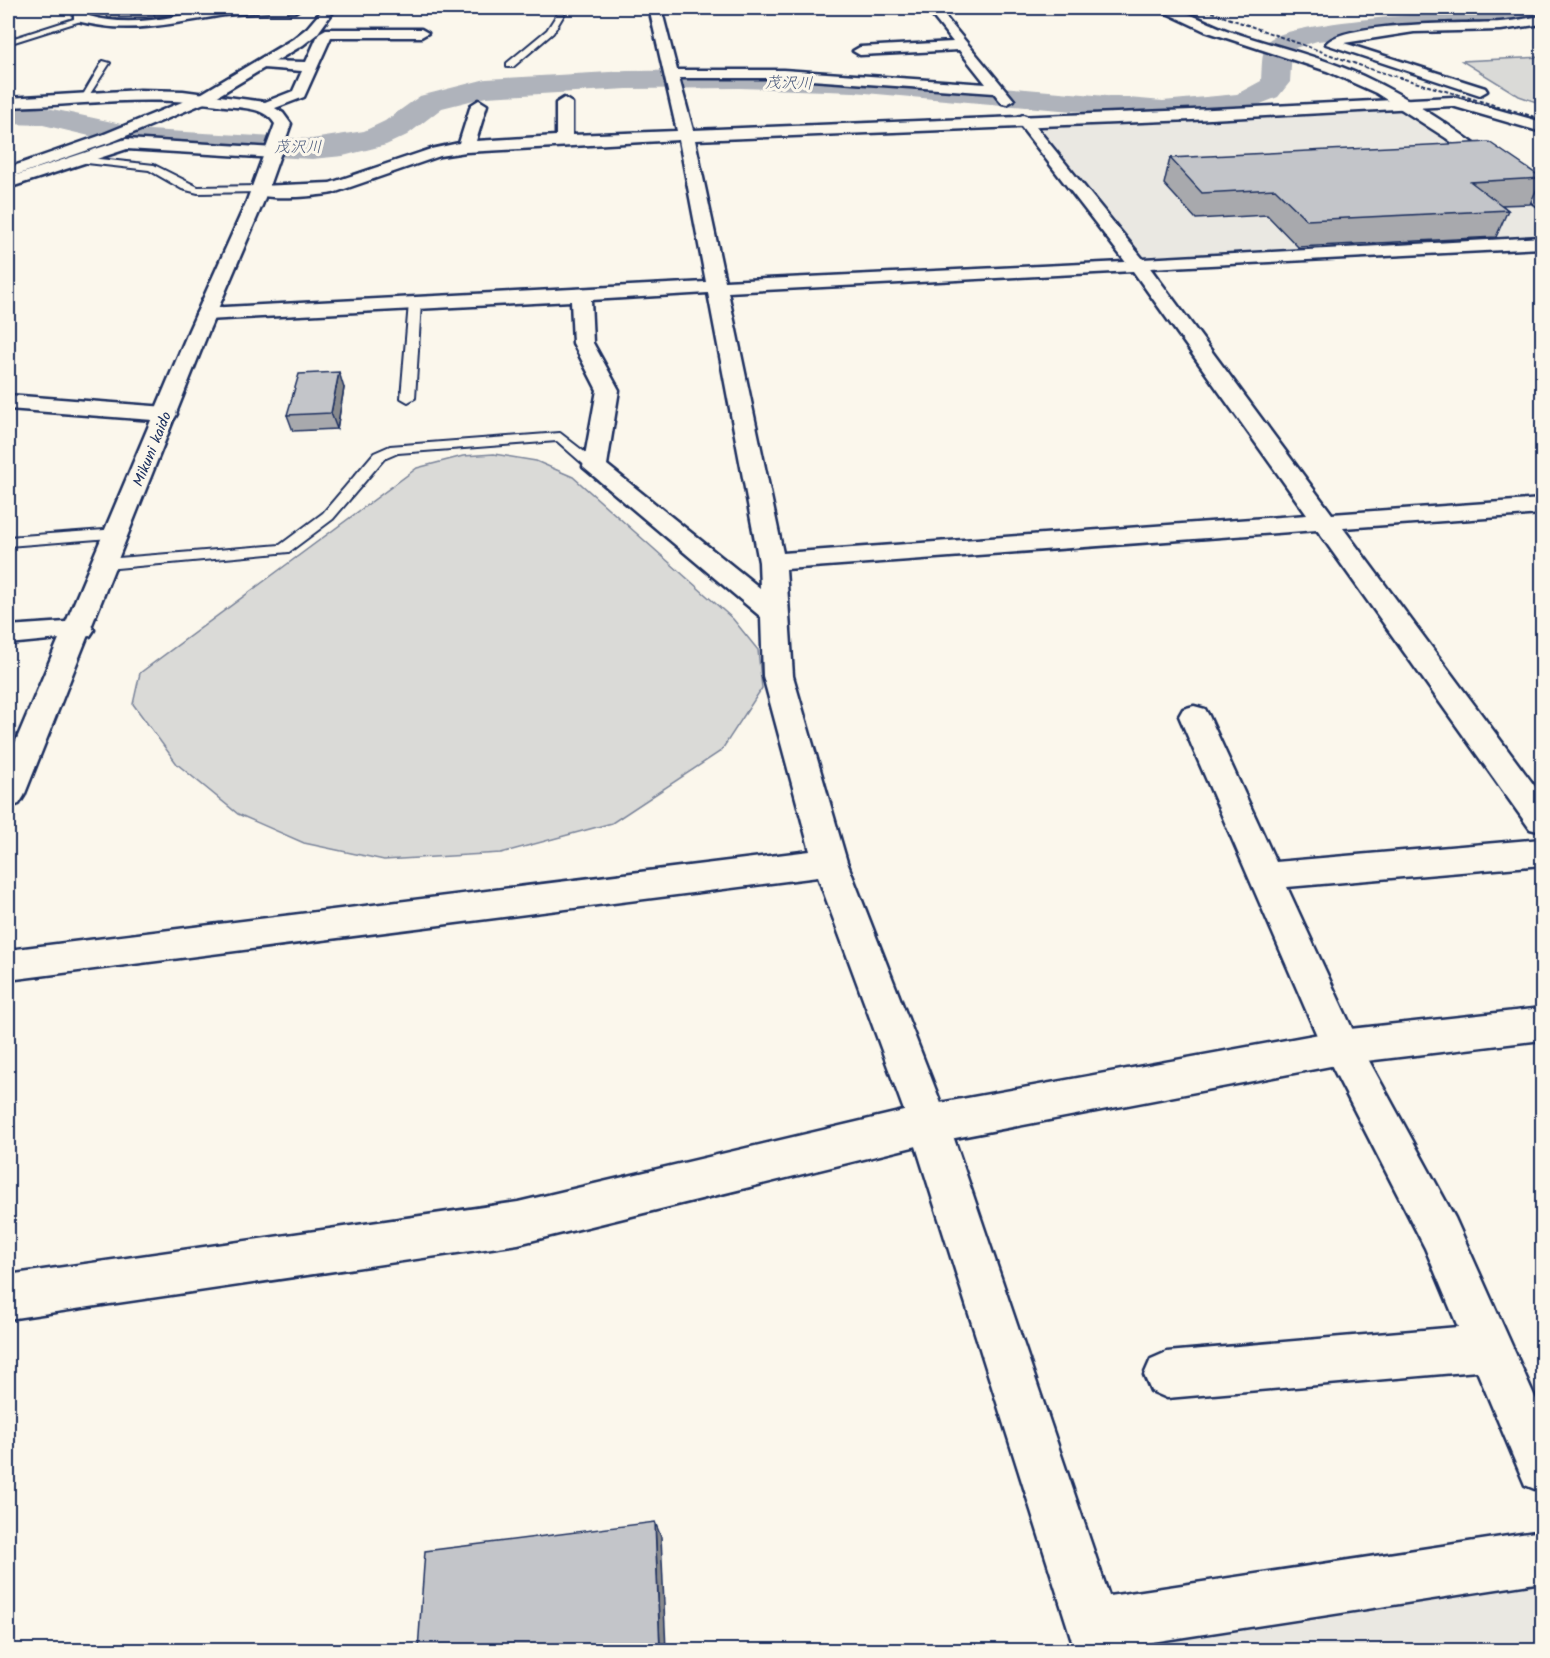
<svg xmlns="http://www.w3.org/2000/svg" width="1550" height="1658" font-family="Kalam,'Klee One',sans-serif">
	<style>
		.built { fill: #eae8e2 }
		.green { fill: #dadad7; stroke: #7a849a; stroke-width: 1.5 }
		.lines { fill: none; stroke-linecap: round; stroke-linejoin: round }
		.river { fill: #afb3bb; fill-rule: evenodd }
		.service-casing { stroke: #1b2f5e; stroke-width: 4 }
		.minor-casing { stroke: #1b2f5e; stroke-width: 5 }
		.tertiary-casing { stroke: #1b2f5e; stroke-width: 5 }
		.primary-casing { stroke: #1b2f5e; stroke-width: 5 }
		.service { fill: #fbf7ec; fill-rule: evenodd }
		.minor { fill: #fbf7ec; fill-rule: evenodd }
		.tertiary { fill: #fbf7ec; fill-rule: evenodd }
		.primary { fill: #fbf7ec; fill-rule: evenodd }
		.rail { stroke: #1b2f5e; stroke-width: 2; stroke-dasharray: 4 2; stroke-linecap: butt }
		.wall { fill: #a8a9ad; stroke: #1b2f5e; stroke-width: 1.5 }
		.shaded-wall { fill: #888a8d; stroke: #1b2f5e; stroke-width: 1.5 }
		.building { fill: #c3c5c9; stroke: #1b2f5e; stroke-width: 1.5 }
		.labels { text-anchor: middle; stroke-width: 6; stroke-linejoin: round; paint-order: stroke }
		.far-street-label { font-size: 15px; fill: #1b2f5e; stroke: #fbf7ec }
		.far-water-label { font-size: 16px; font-style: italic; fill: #47577a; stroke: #fbf7ec }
	</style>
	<rect width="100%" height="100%" fill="#fbf7ec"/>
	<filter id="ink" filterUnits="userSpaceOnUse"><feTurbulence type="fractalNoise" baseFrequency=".0167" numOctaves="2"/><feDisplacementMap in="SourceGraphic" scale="12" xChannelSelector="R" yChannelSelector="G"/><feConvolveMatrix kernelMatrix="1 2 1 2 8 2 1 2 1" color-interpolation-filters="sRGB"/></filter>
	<g filter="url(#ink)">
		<path class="built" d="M1396,106L1542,211V241L1145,262L1029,122Z
			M1542,1580V1650H1137L1135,1644Z"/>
		<path class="green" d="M1542,57V104L1519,96L1462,61Z
			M494,454L536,461L573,477L733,619L758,650L762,688L721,751L612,823L501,853L384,860L304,843L238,814L177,764L133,704L140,673L417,468L463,456Z"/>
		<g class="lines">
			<path class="river" d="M1507,8H1542V20L1317,41L1292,49L1290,82L1278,97L1243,111L1163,119L854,92L739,88L627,89L486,97L442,108L407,135L386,145L343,156L312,159L149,150L43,125L8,124V106L43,107L149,130L312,139L364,131L385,121L420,96L486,79L627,71L739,70L854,74L1163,101L1237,94L1261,81C1262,71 1261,49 1268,41C1289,20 1468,11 1507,8Z"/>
			<defs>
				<path id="service" d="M561,8H568L553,33L513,67H507V63L547,30Z
					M80,17L87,19L8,44V40Z
					M103,61L110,63L86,100H80Z
					M81,157L154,165L198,187L260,186L265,189L260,192L198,193L182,189L149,170L78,162V158Z
					M415,299L421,303L415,398L408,402L401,398L409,303Z
					M560,433L600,464V470H590L557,441L398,453L384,459L333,519L289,552L106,569L98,564L106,559L280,545L323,513L374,453L390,446Z
					M118,529L123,531L126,534L123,537L8,546V537Z"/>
				<path id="minor" d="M84,8H97L89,16C133,29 178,15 222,8C246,4 278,5 301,8L295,12C272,12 249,12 225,15C171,23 130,36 74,20V14Z
					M649,8H661L677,70H783L986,84L959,50L860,55L853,51L860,47L953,42L926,8H938L1014,100L1007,104L1002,103L994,93L783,78H679L693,130L1192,110L1453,97L1542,122V132L1452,106L1192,120L695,140L725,281L1145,261L1332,514L1542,499V514L1343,528L1542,796V832L1530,829L1317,530L786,569L793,676L847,862L949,1124L1109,1596L1542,1531V1582L1126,1646L1127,1650H1075L909,1124L818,877L8,980V950L810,851L763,676L761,617L583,467L597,390L573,343L571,301L206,320L199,318L196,314L199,310L206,308L706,282L679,140L466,152L440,156L333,193C318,196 260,202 251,191L260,186L330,183L431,149L459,143L471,105L479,100L487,105L476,141L556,136V103L564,98L572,103V135L677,131ZM1133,271L1307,515L783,553L728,292ZM708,293L759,562L760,588L607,465L619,390L593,343L591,300Z
					M1542,16V24L1501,30L1414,32L1344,43L1485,88L1487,91L1480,95L1326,44C1343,21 1469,24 1500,22C1514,21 1528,18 1542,16Z
					M326,29H421L428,33L421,37H331L304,97L270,110H260L257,107L260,104L293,91L302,71L263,68L258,67V61L306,62L319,33Z
					M126,139L274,148L282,153L274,158L127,149L8,188V178Z
					M8,395L166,407L174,409L177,414L174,419L166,421L8,409Z
					M80,621L90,624L94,630L90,636L8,644V626Z
					M1194,706L1205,709L1209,716L1276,862L1542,839V865L1287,887L1356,1037L1455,1218L1542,1413V1492L1525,1485L1477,1371L1167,1398L1151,1391L1144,1375L1151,1359L1167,1352L1458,1327L1425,1248L1322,1047L1179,716L1183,709Z"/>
				<path id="tertiary" d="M1156,8C1179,5 1206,23 1229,31C1273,46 1320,56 1363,76C1428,106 1484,151 1542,193V206L1536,205L1446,138L1376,93L1327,71L1205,31Z
					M140,90L183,91L265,102L283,113L291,124L263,203L209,330L24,796L19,804L8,808V760L189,330L246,203L275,124C265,107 243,108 225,106C148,94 84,105 8,107V98Z
					M1023,115L1028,117L1143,259L1542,237V248L1131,269L1018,123L1015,120L1018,117Z
					M1542,1008V1040L1341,1064L929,1143L518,1244L8,1319V1275L518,1202L929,1105L1341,1030Z"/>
				<path id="primary" d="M324,8H336L317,34L303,45L209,101L114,141L8,178V168L102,135L199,95L293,39L307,28Z"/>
			</defs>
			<use href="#service" class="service-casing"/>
			<use href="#minor" class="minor-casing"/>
			<use href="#tertiary" class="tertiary-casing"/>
			<use href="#primary" class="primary-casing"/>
			<use href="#service" class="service"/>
			<use href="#minor" class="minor"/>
			<use href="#tertiary" class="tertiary"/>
			<use href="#primary" class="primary"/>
			<path class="rail" d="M1200,8L1370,69L1542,119"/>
		</g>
		<path class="wall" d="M104,8H210L155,17L108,18Z
			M1170,158L1542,178L1530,204L1502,205L1508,210L1496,237L1298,247L1267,215L1196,219L1164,184Z
			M344,388L337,429L293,431L287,415Z"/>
		<path class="shaded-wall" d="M152,8H210L155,17Z
			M339,372L344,388L337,429L331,413Z
			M655,1522L661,1537L666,1650H660Z"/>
		<path class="building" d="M1489,142L1542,178L1471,182L1508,210L1307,220L1275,189L1202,193L1170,158Z
			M339,372L331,413L287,415L299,374Z
			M655,1522L660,1650H418L425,1551Z"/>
	</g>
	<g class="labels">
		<g class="far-street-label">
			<text transform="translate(152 449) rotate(-68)" y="5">Mikuni kaido</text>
		</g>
		<g class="far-water-label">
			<text transform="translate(789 82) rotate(1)" y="6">茂沢川</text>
			<text x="298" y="152">茂沢川</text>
		</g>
	</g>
	<rect width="1550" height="1658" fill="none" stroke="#fbf7ec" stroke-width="30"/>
	<rect x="15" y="15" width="1520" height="1628" fill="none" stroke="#1b2f5e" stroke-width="2" filter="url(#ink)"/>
</svg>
